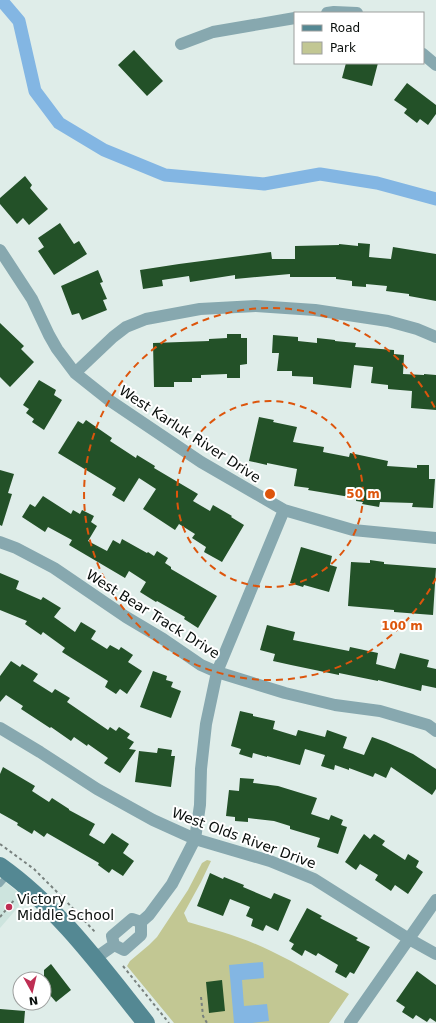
<svg xmlns="http://www.w3.org/2000/svg" width="436" height="1023" font-family="'DejaVu Sans',sans-serif">
	<style>
		.built { fill: #cde4de }
		.green { fill: #c2c793 }
		.water { fill: #83b6e3 }
		.lines { fill: none; stroke-linecap: round; stroke-linejoin: round }
		.canal { stroke: #83b6e3; stroke-width: 13 }
		.building { fill: #235128 }
		.path { stroke: #78817e; stroke-width: 2; stroke-dasharray: 3 3; stroke-linecap: butt }
		.lane { stroke: #87a8af; stroke-width: 6 }
		.street { stroke: #87a8af; stroke-width: 12 }
		.secondary { stroke: #548893; stroke-width: 18 }
		.ring { fill: none; stroke: #dd550c; stroke-width: 2; stroke-dasharray: 7 5 }
		.poi-dot { fill: #be2e53; stroke: #fff; stroke-width: 1.5 }
		.labels { text-anchor: middle; stroke-width: 4; stroke-linejoin: round; paint-order: stroke }
		.street-label { font-size: 14px; fill: #090e0c; stroke: #fff }
		.poi-label { font-size: 14px; fill: #090e0c; stroke: #fff; text-anchor: start }
		.centre { fill: #dd550c; stroke: #fff; stroke-width: 2 }
		.ring-label { font-size: 12px; text-anchor: middle; font-weight: bold; fill: #dd550c; stroke: #fff; stroke-width: 4; stroke-linejoin: round; paint-order: stroke }
	</style>
	<rect width="100%" height="100%" fill="#dfede9"/>
	<path class="built" d="M0,877L25,899L0,928Z"/>
	<path class="green" d="M207,860L211,861L201,882L184,913L188,922C216,930 245,938 271,951C298,964 323,979 349,994L329,1023H174L127,966L130,961L149,945L157,937L188,890L202,863Z"/>
	<path class="water" d="M263,962L264,978L242,980L244,1006L267,1004L269,1021L252,1023H234L229,965Z"/>
	<g class="lines">
		<path class="canal" d="M0,2L2,1L19,21L35,91L59,123L104,150L165,175L264,184L320,174L377,183L436,199"/>
	</g>
	<path class="building" d="M134,50L163,81L147,96L118,65Z
		M346,63H378L372,86L342,78Z
		M407,83L436,105V114L428,125L420,119L417,123L404,113L407,109L394,100Z
		M25,176L32,185L30,188L48,209L29,225L23,218L17,224L0,204V198Z
		M60,223L74,244L79,241L87,254L54,275L38,251L44,247L38,238Z
		M358,243L370,244L369,257L391,259L393,247L436,254V301L409,296V294L386,291L387,286L366,284V287L352,286V281L336,279V277H290V274L235,279V275L190,282L189,276L162,280L163,286L143,289L140,270L179,264L271,252L272,259H295V246L339,245V244L358,246Z
		M98,270L103,282L100,283L107,299L103,300L107,310L82,320L79,313L72,315L61,286Z
		M0,323L24,346L21,349L34,362L10,387L0,377Z
		M227,334H241V338H247V364L240,365V378H227V374L201,375V378H192V382H174V387H154L153,343L209,341V339L227,338Z
		M273,335L298,337V341L317,343V338L335,340V341L356,343L355,347L394,350V354L404,355L403,374L424,375V374L436,375V410L411,408L412,391L388,389V385L371,383L373,367L354,365L351,388L313,384V377L292,376V371H277L279,353H272Z
		M39,380L56,390L54,395L62,400L44,430L32,422L34,419L26,413L29,409L23,405Z
		M259,417L274,420L273,422L297,427L293,442L324,447L323,452L349,457L350,453L388,461L387,466L417,468V465H429V479H435L433,508L412,507L413,503L380,502L379,507L362,504L363,502L356,501L357,490H353L350,497L308,490L309,488L294,486L297,469L267,463V465L249,461Z
		M86,420L112,438L110,441L136,458L137,455L155,466L154,468L198,494L193,501L210,511L213,505L232,516L231,517L244,525L222,562L204,552L206,547L192,538L195,534L179,524L175,530L143,509L156,489L139,478L124,502L112,495L116,488L58,453L78,421L83,424Z
		M0,470L14,474L8,493L12,494L2,526L0,525Z
		M43,496L71,514L73,510L80,514L82,510L94,516L91,522L97,526L88,541L107,551L113,540L120,544L122,539L147,553L148,552L154,556L157,551L168,558L165,563L171,567V569L217,596L198,628L184,619L185,617L157,601L156,602L140,592L146,582L129,571L125,578L69,545L72,540L48,527L45,532L22,517L30,504L35,507Z
		M301,547L332,556L330,565L337,567L329,592L304,585L303,587L290,583Z
		M370,560L384,562V564L436,568L433,615L394,612V610L348,606L351,562L370,563Z
		M0,573L19,581L16,589L41,600L43,597L61,608L54,617L75,632L81,622L96,631L91,639L107,649L110,645L119,650L121,647L133,655L128,662L142,671L127,694L120,689L116,694L105,687L108,681L62,652L65,648L43,632L41,635L25,624L27,621L0,610Z
		M267,625L295,632L293,640L349,651L350,647L378,653L376,664L395,669L400,653L429,660L427,667L436,669V688L422,685L421,691L378,680V681L339,673V675L291,665L273,661L275,654L260,650Z
		M11,661L20,667L22,664L38,674L33,681L52,693L55,689L70,698L67,702L108,730L110,727L116,731L119,727L130,734L127,738L134,742L129,749L136,750L120,773L104,763L108,758L88,744L87,746L74,737L71,741L51,727L50,728L21,709L23,706L6,695L0,702V676Z
		M153,671L167,676L166,680L173,682L171,687L181,691L171,718L140,707Z
		M240,711L253,714V716L275,721L273,729L296,736L298,730L325,737L327,730L347,737L343,748L364,755L372,737L386,742L413,754L436,769V789L432,795L391,767L386,778L375,773L373,777L349,768V770L335,765L334,770L321,766L325,755L305,749L300,765L267,756V757L253,753L252,758L239,754L241,749L231,746Z
		M158,748L172,750L171,756H175L171,787L135,782L139,751L157,753Z
		M3,767L35,786L32,791L49,802L52,798L69,809V810L95,824L89,835L104,844L112,833L129,844L123,853L134,861L123,876L112,869L109,873L98,865L99,863L47,833L44,837L34,830L32,834L17,825L18,823L0,813V774Z
		M240,778L254,779L253,783L278,786L317,798L311,814L329,820L331,815L343,820L341,825L347,827L338,854L317,847L320,838L290,829V826L274,821L248,818V822L235,821V817L226,816L229,790L239,791Z
		M364,834L370,839L374,834L385,841L382,845L405,860L408,854L419,861L416,867L423,872L408,894L395,885L391,891L375,880L378,875L360,864L356,870L345,862Z
		M210,873L223,879L224,877L244,885L243,887L271,899L274,893L291,900L278,931L266,925L263,931L251,926L253,919L246,916L250,907L230,899L223,916L197,906Z
		M307,908L322,916L320,918L358,938L356,940L370,947L354,974L350,972L346,978L335,972L338,965L318,953L316,956L305,950L302,956L291,949L294,944L289,941Z
		M51,964L71,990L56,1002L49,994L44,999V970Z
		M417,971L436,985V1022L430,1018L427,1022L416,1015L413,1019L402,1012L405,1007L396,1001Z
		M222,980L225,1011L209,1013L206,982Z
		M0,1009L25,1011L24,1023H0Z"/>
	<g class="lines">
		<path class="path" d="M0,844L34,869L64,899L96,933
			M0,917L15,899
			M123,966L169,1023
			M201,997L203,1016L207,1023"/>
		<path class="lane" d="M0,884L9,874"/>
		<path class="street" d="M327,13L334,12L357,13
			M181,44L213,32L295,18
			M423,54L436,65
			M0,250L32,299L49,335L57,349L75,373L109,400L201,462L284,510L353,530L436,538
			M75,373L113,337L126,327L146,319L200,309L256,306L315,310L388,321L417,329L436,337
			M0,542L16,548L54,568L126,617L163,639L201,665L217,672L285,693L335,705L380,711L428,725L436,731
			M0,728L40,752L97,789L153,820L195,839L270,861L314,879L409,939L436,954
			M132,919L141,922V935L124,950L114,945L112,936Z
			M141,922L149,915L172,884L195,839L200,805L201,769L206,724L217,672L284,510
			M94,959L114,945
			M350,1023L436,900"/>
		<path class="secondary" d="M0,866C58,907 102,968 146,1023"/>
	</g>
	<g class="ring">
		<circle cx="270" cy="494" r="93"/>
		<path d="M436 578A186 186 0 1 1 436 410"/>
	</g>
	<circle class="poi-dot" cx="9" cy="907" r="4"/>
	<g class="labels">
		<g class="street-label">
			<text transform="translate(190 434) rotate(33)" y="5">West Karluk River Drive</text>
			<text transform="translate(153 614) rotate(32)" y="5">West Bear Track Drive</text>
			<text transform="translate(244 838) rotate(20)" y="5">West Olds River Drive</text>
		</g>
		<g class="poi-label">
			<text x="17" y="904">Victory<tspan x="17" dy="16">Middle School</tspan></text>
		</g>
	</g>
	<circle cx="270" cy="494" r="6" class="centre"/>
	<g class="ring-label">
		<text x="363" y="498">50 m</text>
		<text x="402" y="630">100 m</text>
	</g>
	<rect x="294" y="12" width="130" height="52" fill="#ffffff" stroke="#9d9f9e"/>
	<rect x="302" y="25" width="20" height="6" fill="#548893" stroke="#9d9f9e"/>
	<text x="330" y="32" font-size="12" fill="#090e0c">Road</text>
	<rect x="302" y="42" width="20" height="12" fill="#c2c793" stroke="#9d9f9e"/>
	<text x="330" y="52" font-size="12" fill="#090e0c">Park</text>
	<g transform="translate(32 991) rotate(172)"><circle r="19" fill="#ffffff" stroke="#9d9f9e"/>
	<path d="M0-3L7 15L0 10L-7 15Z" fill="#be2e53"/>
	<text y="-6" font-size="11" font-weight="bold" text-anchor="middle" fill="#090e0c">N</text>
	</g>
</svg>
